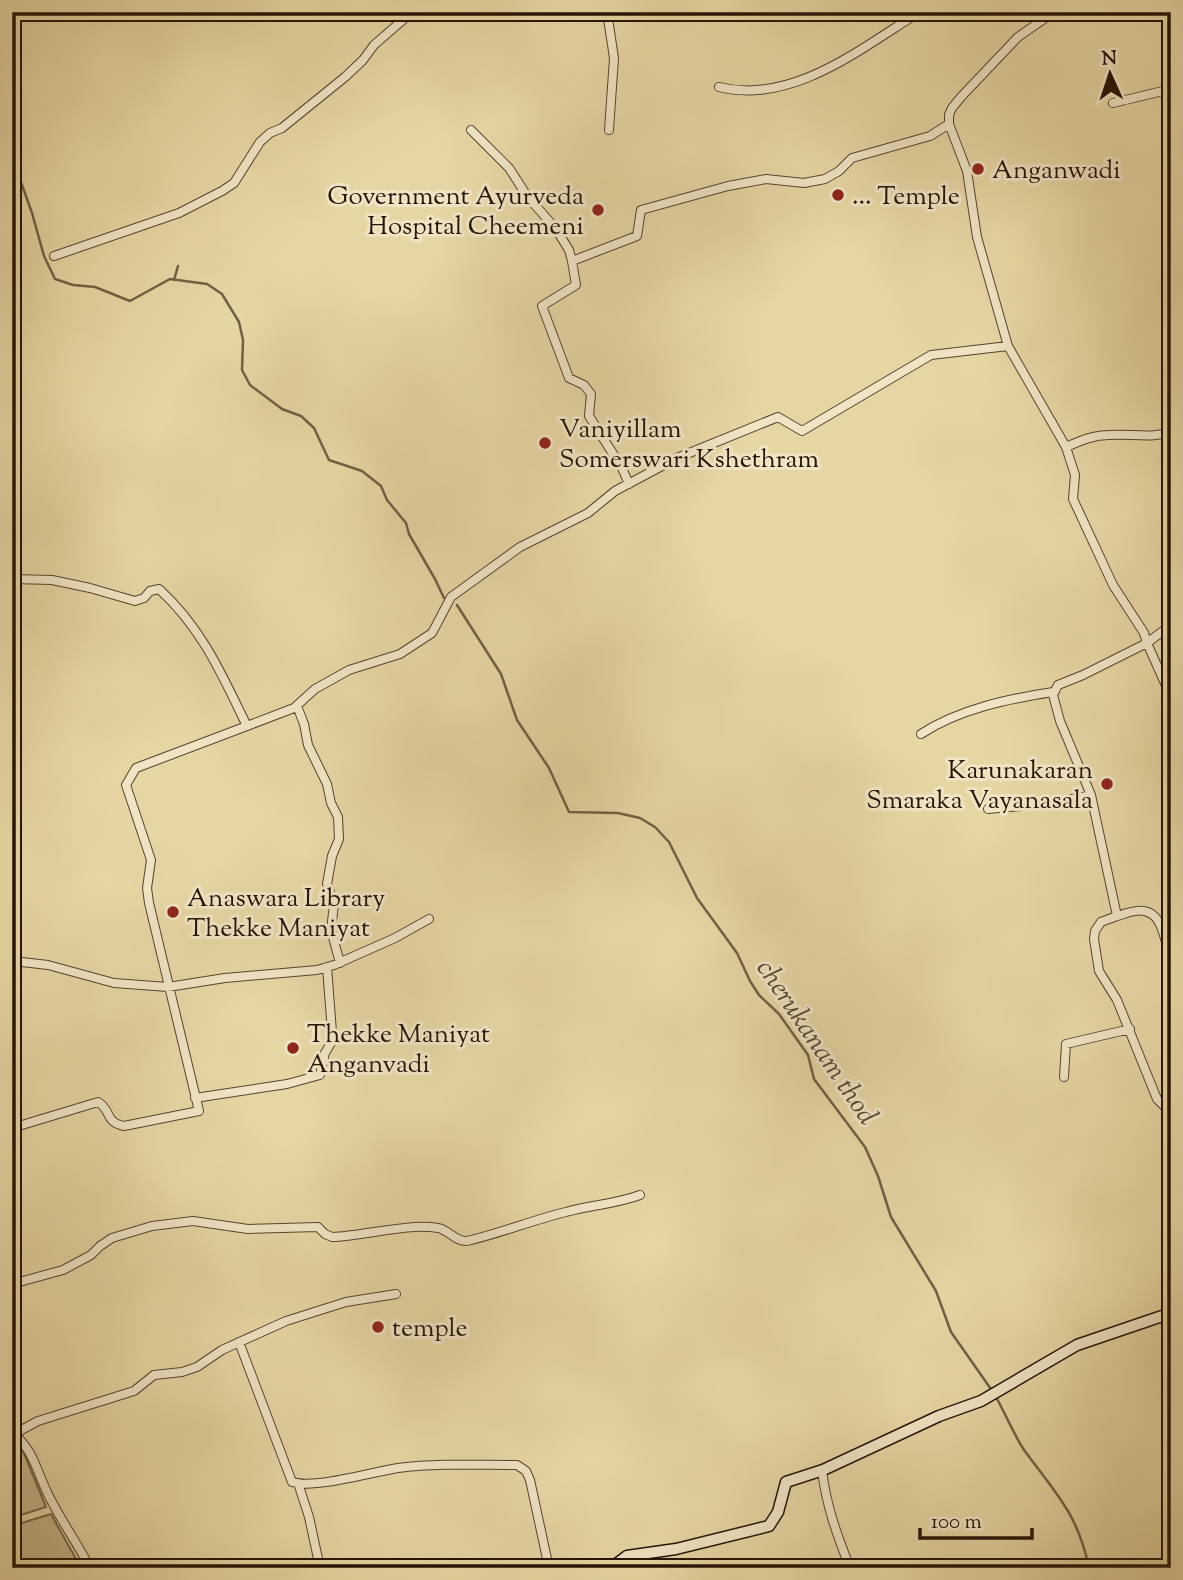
<svg xmlns="http://www.w3.org/2000/svg" width="1183" height="1580" font-family="'Sorts Mill Goudy',serif">
	<style>
		.green { fill: #c5b589; stroke: #756447; stroke-width: 2 }
		.lines { fill: none; stroke-linecap: round; stroke-linejoin: round }
		.stream { stroke: #716144; stroke-width: 2.5 }
		.street-casing { stroke: #55442d; stroke-width: 10 }
		.secondary-casing { stroke: #251405; stroke-width: 13 }
		.street { stroke: #efe4c4; stroke-width: 8 }
		.secondary { stroke: #efe4c4; stroke-width: 10 }
		.poi-dot { fill: #8f2418; stroke: #efe4c4; stroke-width: 2.5 }
		.labels { text-anchor: middle; stroke-width: 6; stroke-linejoin: round; paint-order: stroke }
		.poi-label { font-size: 26px; fill: #251405; stroke: #efe4c4; text-anchor: start }
		.water-label { font-size: 28px; font-style: italic; fill: #58472f; stroke: #efe4c4 }
	</style>
	<rect width="100%" height="100%" fill="#e6d6a4"/>
	<filter id="stains"><feTurbulence type="fractalNoise" baseFrequency=".00286" numOctaves="4"/><feColorMatrix values="0 0 0 0 .2 0 0 0 0 .09 0 0 0 0 .02 0 0 0 .5 -.17"/></filter>
	<radialGradient id="worn" r=".72"><stop offset=".6" stop-color="#630" stop-opacity="0"/><stop offset="1" stop-color="#630" stop-opacity=".3"/></radialGradient>
	<path class="green" d="M21,1446L46,1507L12,1518V1451Z
		M51,1514L81,1568H12V1526Z"/>
	<g class="lines">
		<path class="stream" d="M12,157L32,213L44,256L55,279L73,285L95,287L130,301L170,279L207,284L222,294L239,322L243,340L242,370L250,385L282,409L301,416L314,428L329,460L362,471L381,486L387,500L406,523L409,534L435,579L444,598
			M174,280L178,266
			M457,605L501,674L517,720L549,768L569,812L618,813L640,818L655,827L669,842L697,898L737,953L750,981L759,995L779,1014L808,1055L814,1079L865,1147L878,1176L891,1217L936,1291L951,1332L993,1392
			M996,1397C1006,1415 1013,1433 1024,1450C1055,1492 1078,1514 1089,1568"/>
		<defs>
			<path id="street" d="M607,12L614,58L609,130
				M719,87C792,105 860,49 918,13
				M1113,103L1171,89
				M471,130L509,168L527,196L556,229L569,250L572,261
				M54,256L179,213L222,191L234,183L260,142L270,133L282,128L345,77L363,60L374,45L412,12
				M1008,346L1066,447L1075,475L1073,499L1113,585L1144,633L1147,643L1083,675L1058,685L1053,695L1060,721L1091,795L1117,916L1101,922L1095,931L1094,939L1099,971L1117,1000L1157,1099L1171,1113
				M1066,447C1080,441 1093,435 1109,435C1130,433 1150,439 1171,432
				M629,484L622,468L589,416L591,394L584,385L569,378L542,306L576,285L572,261L637,236L641,210L728,186L766,179L804,183L825,179L839,171L852,158L930,136L949,124
				M12,579L52,580L90,588L135,601L144,598L150,591L159,589C202,628 222,675 247,726L294,708L315,689L349,670L400,654L432,633L451,597L520,547L588,513L615,491L677,458L778,417L802,431L931,355L1008,346L977,237L967,171L949,124V115L952,108L961,97L1018,37L1054,12
				M1171,625L1147,643L1171,697
				M297,706L304,724L308,745L327,784L331,803L338,817L339,839L332,856L327,884L334,904L331,930L340,963
				M921,734C959,709 1008,699 1053,692
				M988,809L1053,803L1091,795
				M1117,916C1125,914 1136,909 1144,911C1164,914 1164,943 1171,957
				M12,945V961
				M13,961L48,965L114,983L168,987L225,978L317,970L334,965L395,938L429,919
				M1064,1077L1066,1044L1130,1029
				M195,1098L287,1084L320,1075L325,1053L331,1043L332,1032L327,967
				M12,1128L98,1102C112,1110 104,1122 124,1126L199,1111L149,903L147,888L151,860L126,785L136,768L247,726
				M12,1284L63,1270L91,1255L100,1246L112,1238L152,1226L193,1221L248,1229L318,1227L325,1234L332,1237C363,1236 408,1223 438,1228C449,1230 454,1241 467,1241C501,1233 533,1220 566,1212C591,1205 616,1204 640,1195
				M239,1342L292,1482C316,1489 372,1472 398,1468C438,1463 477,1465 517,1465L526,1471L530,1480L549,1568
				M12,1432C34,1451 35,1467 47,1492C59,1518 77,1542 90,1568
				M14,1434L38,1421L134,1391L154,1375L182,1372L197,1367L222,1350L286,1321L346,1302L396,1294
				M822,1470C826,1505 837,1535 850,1568
				M298,1483L309,1517L320,1568"/>
			<path id="secondary" d="M611,1568L627,1556L676,1549L769,1526L778,1512L786,1482L823,1470L939,1416L981,1401L1077,1345L1171,1313"/>
		</defs>
		<use href="#street" class="street-casing"/>
		<use href="#secondary" class="secondary-casing"/>
		<use href="#street" class="street"/>
		<use href="#secondary" class="secondary"/>
	</g>
	<g class="poi-dot">
		<circle cx="978" cy="169" r="7"/>
		<circle cx="838" cy="195" r="7"/>
		<circle cx="598" cy="210" r="7"/>
		<circle cx="545" cy="443" r="7"/>
		<circle cx="1107" cy="784" r="7"/>
		<circle cx="173" cy="912" r="7"/>
		<circle cx="293" cy="1048" r="7"/>
		<circle cx="378" cy="1327" r="7"/>
	</g>
	<g class="labels">
		<g class="poi-label">
			<text x="992" y="178">Anganwadi</text>
			<text x="584" y="204" text-anchor="end">Government Ayurveda<tspan x="584" dy="30">Hospital Cheemeni</tspan></text>
			<text x="852" y="204">... Temple</text>
			<text x="559" y="437">Vaniyillam<tspan x="559" dy="30">Somerswari Kshethram</tspan></text>
			<text x="1093" y="778" text-anchor="end">Karunakaran<tspan x="1093" dy="30">Smaraka Vayanasala</tspan></text>
			<text x="187" y="906">Anaswara Library<tspan x="187" dy="30">Thekke Maniyat</tspan></text>
			<text x="307" y="1042">Thekke Maniyat<tspan x="307" dy="30">Anganvadi</tspan></text>
			<text x="392" y="1336">temple</text>
		</g>
		<g class="water-label">
			<text transform="translate(818 1041) rotate(56)" y="10">cherukanam thod</text>
		</g>
	</g>
	<rect width="1183" height="1580" fill="none" stroke="#e6d6a4" stroke-width="42"/>
	<rect x="14" y="14" width="1155" height="1552" fill="none" stroke="#251405" stroke-width="3.5"/>
	<rect x="21" y="21" width="1141" height="1538" fill="none" stroke="#251405" stroke-width="2"/>
	<g transform="translate(1110 74) rotate(357)" stroke="#efe4c4" stroke-width="5" paint-order="stroke">
	<path d="M0-5L12 26L0 18L-12 26Z" fill="#251405"/>
	<text y="-10" font-size="19" font-weight="bold" text-anchor="middle" fill="#251405">N</text>
	</g>
	<path d="M920 1528v10h112v-10" fill="none" stroke="#251405" stroke-width="3.5"/>
	<text x="931" y="1528" font-size="21" fill="#251405" stroke="#efe4c4" stroke-width="5" paint-order="stroke">100 m</text>
	<rect width="100%" height="100%" filter="url(#stains)"/>
	<rect width="100%" height="100%" fill="url(#worn)"/>
</svg>
